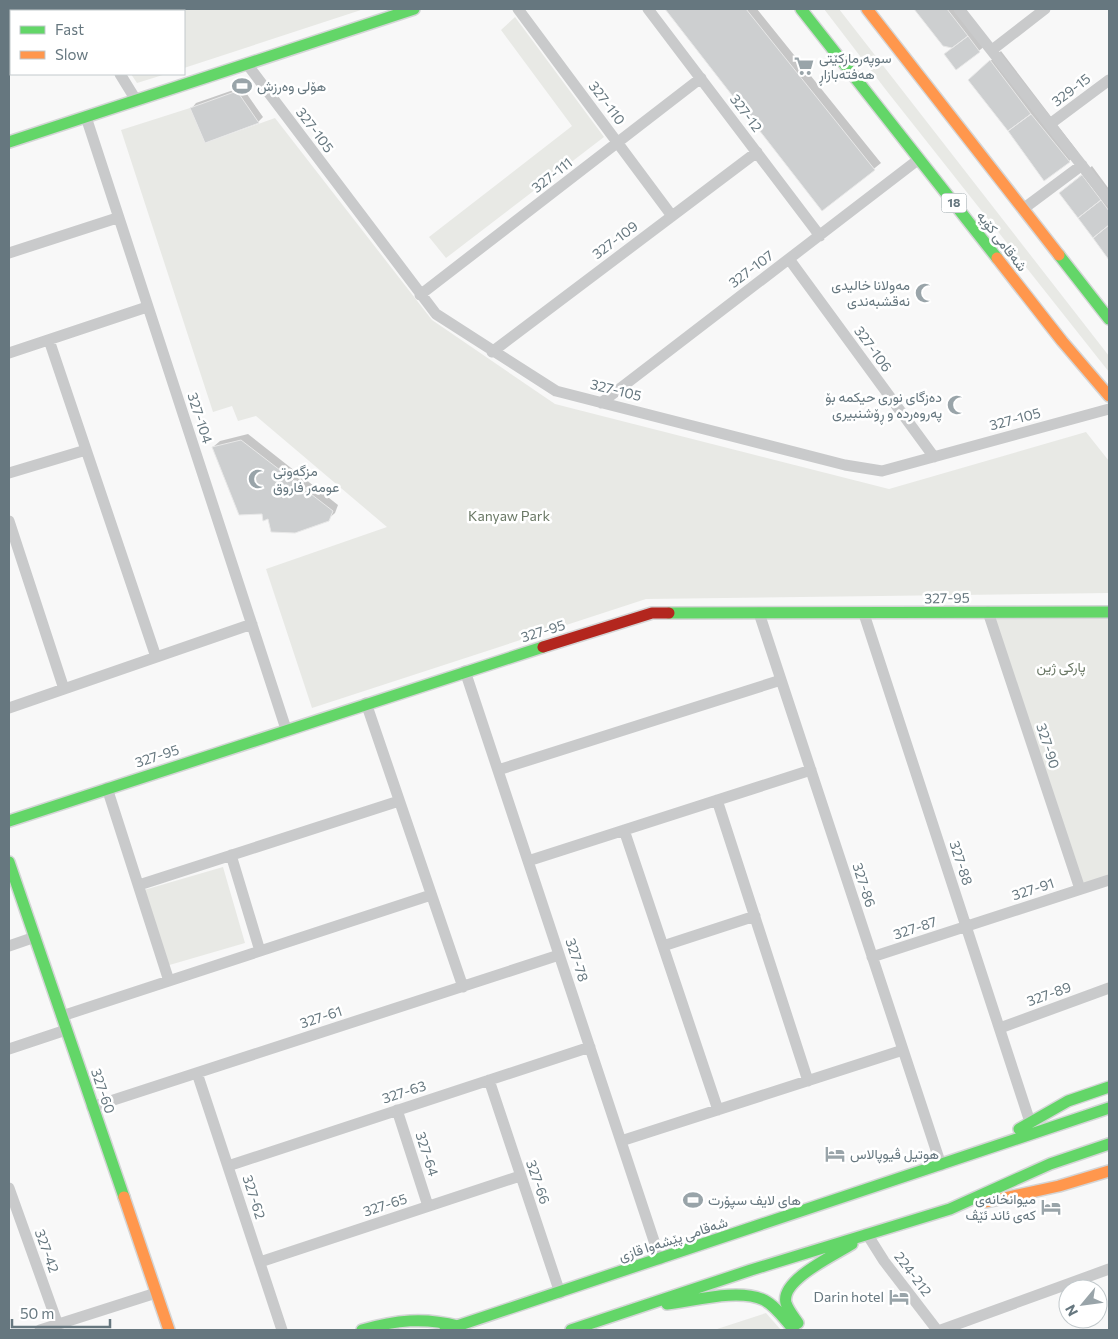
<svg xmlns="http://www.w3.org/2000/svg" width="1118" height="1339" font-family="Commissioner,Vazirmatn,sans-serif">
	<style>
		.green { fill: #e8e9e5 }
		.shadow { fill: #0003 }
		.building { fill: #cdcfd0; stroke: #e8e8e8 }
		.lines { fill: none; stroke-linecap: round; stroke-linejoin: round }
		.fast-casing { stroke: #d4d5d6; stroke-width: 14 }
		.slow-casing { stroke: #d4d5d6; stroke-width: 14 }
		.jam-casing { stroke: #d4d5d6; stroke-width: 14 }
		.street { stroke: #c9cacb; stroke-width: 11 }
		.fast { stroke: #63d668; stroke-width: 11 }
		.slow { stroke: #ff974d; stroke-width: 11 }
		.jam { stroke: #b3261e; stroke-width: 11 }
		.labels { text-anchor: middle; stroke-width: 5; stroke-linejoin: round; paint-order: stroke }
		.shield { fill: #fff; stroke: #94a0a5; stroke-width: 1 }
		.shield-label { font-size: 12px; font-weight: bold; fill: #66777f }
		.poi-label { font-size: 14px; fill: #66777f; stroke: #fff; text-anchor: start }
		.street-label { font-size: 14px; fill: #66777f; stroke: #fff }
		.park-label { font-size: 14px; fill: #6a7865; stroke: #fff }
	</style>
	<rect width="100%" height="100%" fill="#f8f8f8"/>
	<path class="green" d="M89,9H364L184,68V11H91Z
		M824,9H839L1109,356V372L886,90Z
		M515,17L604,137L446,258L429,237L572,126L501,30Z
		M131,74H166L137,83Z
		M190,108L205,143L275,118L432,320L555,404L889,489L1086,432L1109,461V593L646,599L312,708L266,569L387,527L256,416L238,421L232,406L213,412L121,130Z
		M1109,618V876L1083,885L994,619Z
		M223,867L245,943L166,966L144,890Z
		M766,1313L781,1330H714Z"/>
	<path class="shadow" d="M666,9H757L881,163L823,210Z
		M915,9H964L986,45L957,69L946,54L953,47L943,45Z
		M1001,51L1078,152L1069,161L980,71Z
		M242,87L263,117L258,122L206,142L192,108L196,103Z
		M1092,166L1109,189V258L1060,193Z
		M248,434L338,505L335,513L328,519L269,517L263,513L213,447L220,441Z"/>
	<path class="building" d="M665,9H746L875,170L822,211Z
		M914,9H947L968,36L952,48L943,46Z
		M968,36L980,52L956,70L944,54Z
		M990,60L1031,114L1008,131L968,80Z
		M237,91L259,123L205,143L190,108Z
		M1031,114L1070,162L1044,181L1008,131Z
		M1082,175L1101,200L1078,218L1059,193Z
		M1101,200L1109,211V225L1093,238L1078,218Z
		M1109,225V260L1093,238Z
		M241,440L333,511L329,521L295,533L271,532L268,519L263,521L262,514L239,515L212,447Z"/>
	<g class="lines">
		<defs>
			<path id="fast" d="M801,9L997,258
				M9,142L414,9
				M1059,255L1109,319
				M669,613L1109,612
				M9,821L543,647
				M9,862L124,1197
				M1019,1129L1068,1101L1109,1087
				M667,1304C694,1301 738,1288 764,1300C776,1306 785,1320 794,1330
				M798,1323C794,1317 788,1310 786,1303C780,1280 835,1255 852,1244
				M362,1330C396,1320 424,1317 458,1326
				M445,1330L1109,1108
				M571,1330L751,1270L950,1209L1050,1164L1109,1144"/>
			<path id="slow" d="M867,9L1059,255
				M997,258L1062,341L1109,396
				M124,1197L169,1330
				M986,1202L1059,1186L1109,1171"/>
			<path id="jam" d="M543,647L652,613H669"/>
		</defs>
		<use href="#fast" class="fast-casing"/>
		<use href="#slow" class="slow-casing"/>
		<use href="#jam" class="jam-casing"/>
		<path class="street" d="M78,9L80,11
			M518,9L672,216
			M648,9L820,236
			M959,9L1109,200
			M45,11L52,9
			M9,23L11,22
			M992,50L1045,9
			M247,64L436,314L556,391L845,465L882,471L1109,409
			M120,74L136,100
			M86,117L286,729
			M1050,124L1109,80
			M1023,209L1082,165
			M9,253L117,218
			M789,259L934,457
			M420,295L701,78
			M49,340L156,657
			M492,352L757,152
			M9,353L147,307
			M601,403L919,159
			M9,473L86,450
			M9,521L64,689
			M988,612L1080,889
			M759,613L941,1165
			M864,614L1030,1122
			M465,671L660,1259
			M366,703L463,987
			M9,708L252,624
			M498,770L781,680
			M107,788L169,981
			M717,800L808,1081
			M624,830L718,1110
			M231,855L260,951
			M528,861L811,770
			M139,885L399,801
			M9,946L35,937
			M663,946L755,916
			M872,957L1109,880
			M62,1016L431,895
			M1000,1028L1109,988
			M9,1049L66,1030
			M197,1073L282,1330
			M489,1080L560,1293
			M92,1107L559,955
			M397,1110L428,1206
			M621,1141L903,1050
			M228,1166L590,1047
			M9,1188L58,1325
			M867,1234L884,1261L937,1330
			M260,1262L520,1176
			M40,1330L156,1293
			M941,1330L1109,1269"/>
		<use href="#fast" class="fast"/>
		<use href="#slow" class="slow"/>
		<use href="#jam" class="jam"/>
	</g>
	<defs>
		<symbol id="supermarket-bare" viewBox="-9 -9 18 18"><path d="M-6-5.5h2.5l.6 2H6L4.5 2H-2.5L-4.4-4H-6ZM-1.5 3.2a1.3 1.3 0 1 0 .1 0ZM3 3.2a1.3 1.3 0 1 0 .1 0Z" fill="#99a4a9" stroke="#fff" stroke-width="2.5" paint-order="stroke"/></symbol>
		<symbol id="stadium-bare" viewBox="-9 -9 18 18"><path d="M0-5a6.5 5 0 1 0 0 10a6.5 5 0 1 0 0-10ZM-3.5-1.8h7v3.6h-7Z" fill="#99a4a9" stroke="#fff" stroke-width="2.5" paint-order="stroke"/></symbol>
		<symbol id="mosque-bare" viewBox="-9 -9 18 18"><path d="M3.5-4.9A6 6 0 1 0 3.5 4.9A5 5 0 1 1 3.5-4.9Z" fill="#99a4a9" stroke="#fff" stroke-width="2.5" paint-order="stroke"/></symbol>
		<symbol id="hotel-bare" viewBox="-9 -9 18 18"><path d="M-6-4.5h1.5V1H6V5H4.5V3h-9V5H-6ZM-4 0a1.8 1.8 0 1 1 3.6 0ZM.5 0V-2.5h3Q6-2.5 6 0Z" fill="#99a4a9" stroke="#fff" stroke-width="2.5" paint-order="stroke"/></symbol>
	</defs>
	<g fill-rule="evenodd">
		<use href="#supermarket-bare" x="790" y="52" width="28" height="28"/>
		<use href="#stadium-bare" x="228" y="72" width="28" height="28"/>
		<use href="#mosque-bare" x="911" y="279" width="28" height="28"/>
		<use href="#mosque-bare" x="943" y="391" width="28" height="28"/>
		<use href="#mosque-bare" x="244" y="465" width="28" height="28"/>
		<use href="#hotel-bare" x="821" y="1140" width="28" height="28"/>
		<use href="#stadium-bare" x="679" y="1186" width="28" height="28"/>
		<use href="#hotel-bare" x="1037" y="1193" width="28" height="28"/>
		<use href="#hotel-bare" x="885" y="1283" width="28" height="28"/>
	</g>
	<g class="labels">
		<rect class="shield" x="941.5" y="193.5" width="25" height="19" rx="4"/>
		<g class="shield-label">
			<text x="954" y="207">18</text>
		</g>
		<g class="poi-label">
			<text x="819" y="63">سوپەرمارکێتی<tspan x="819" dy="16">هەفتەبازاڕ</tspan></text>
			<text x="257" y="91">هۆلی وەرزش</text>
			<text x="910" y="290" text-anchor="end">مەولانا خالیدی<tspan x="910" dy="16">نەقشبەندی</tspan></text>
			<text x="942" y="402" text-anchor="end">دەزگای نوری حیکمە بۆ<tspan x="942" dy="16">پەروەردە و ڕۆشنبیری</tspan></text>
			<text x="273" y="476">مزگەوتی<tspan x="273" dy="16">عومەر فاروق</tspan></text>
			<text x="850" y="1159">هوتیل ڤیوپالاس</text>
			<text x="1036" y="1204" text-anchor="end">میوانخانەی<tspan x="1036" dy="16">کەی ئاند ئێڤ</tspan></text>
			<text x="708" y="1205">های لایف سپۆرت</text>
			<text x="884" y="1302" text-anchor="end">Darin hotel</text>
		</g>
		<g class="street-label">
			<text transform="translate(1071 90) rotate(-37)" y="5">329-15</text>
			<text transform="translate(607 103) rotate(53)" y="5">327-110</text>
			<text transform="translate(746 113) rotate(53)" y="5">327-12</text>
			<text transform="translate(315 130) rotate(53)" y="5">327-105</text>
			<text transform="translate(552 175) rotate(-38)" y="5">327-111</text>
			<text transform="translate(615 240) rotate(-37)" y="5">327-109</text>
			<text transform="translate(1002 241) rotate(52)" y="5">شەقامی کۆیە</text>
			<text transform="translate(751 269) rotate(-37)" y="5">327-107</text>
			<text transform="translate(873 349) rotate(54)" y="5">327-106</text>
			<text transform="translate(616 390) rotate(14)" y="5">327-105</text>
			<text transform="translate(200 418) rotate(72)" y="5">327-104</text>
			<text transform="translate(1015 419) rotate(-15)" y="5">327-105</text>
			<text transform="translate(947 598) rotate(-1)" y="5">327-95</text>
			<text transform="translate(543 631) rotate(-17)" y="5">327-95</text>
			<text transform="translate(1048 746) rotate(72)" y="5">327-90</text>
			<text transform="translate(157 756) rotate(-18)" y="5">327-95</text>
			<text transform="translate(961 863) rotate(72)" y="5">327-88</text>
			<text transform="translate(864 885) rotate(72)" y="5">327-86</text>
			<text transform="translate(1033 889) rotate(-18)" y="5">327-91</text>
			<text transform="translate(915 928) rotate(-18)" y="5">327-87</text>
			<text transform="translate(577 960) rotate(72)" y="5">327-78</text>
			<text transform="translate(1049 994) rotate(-20)" y="5">327-89</text>
			<text transform="translate(321 1017) rotate(-18)" y="5">327-61</text>
			<text transform="translate(103 1091) rotate(71)" y="5">327-60</text>
			<text transform="translate(404 1092) rotate(-18)" y="5">327-63</text>
			<text transform="translate(427 1154) rotate(72)" y="5">327-64</text>
			<text transform="translate(538 1182) rotate(71)" y="5">327-66</text>
			<text transform="translate(254 1197) rotate(72)" y="5">327-62</text>
			<text transform="translate(385 1205) rotate(-18)" y="5">327-65</text>
			<text transform="translate(673 1239) rotate(-18)" y="5">شەقامی پێشەوا قازی</text>
			<text transform="translate(47 1251) rotate(70)" y="5">327-42</text>
			<text transform="translate(913 1274) rotate(53)" y="5">224-212</text>
		</g>
		<g class="park-label">
			<text x="509" y="521">Kanyaw Park</text>
			<text x="1061" y="672">پارکی ژین</text>
		</g>
	</g>
	<rect width="1118" height="1339" fill="none" stroke="#66777f" stroke-width="20"/>
	<rect x="10" y="10" width="175" height="65" fill="#ffffff" stroke="#c2c9cc"/>
	<rect x="20" y="26" width="25" height="8" fill="#63d668" stroke="#c2c9cc"/>
	<text x="55" y="35" font-size="15" fill="#66777f">Fast</text>
	<rect x="20" y="51" width="25" height="8" fill="#ff974d" stroke="#c2c9cc"/>
	<text x="55" y="60" font-size="15" fill="#66777f">Slow</text>
	<g transform="translate(1083 1304) rotate(241)"><circle r="24" fill="#ffffff" stroke="#c2c9cc"/>
	<path d="M0-4L9 19L0 12L-9 19Z" fill="#99a4a9"/>
	<text y="-8" font-size="14" font-weight="bold" text-anchor="middle" fill="#66777f">N</text>
	</g>
	<path d="M12 1319v8h98v-8" fill="none" stroke="#66777f" stroke-width="2.5"/>
	<text x="20" y="1319" font-size="15" fill="#66777f" stroke="#ffffff" stroke-width="4" paint-order="stroke">50 m</text>
</svg>
